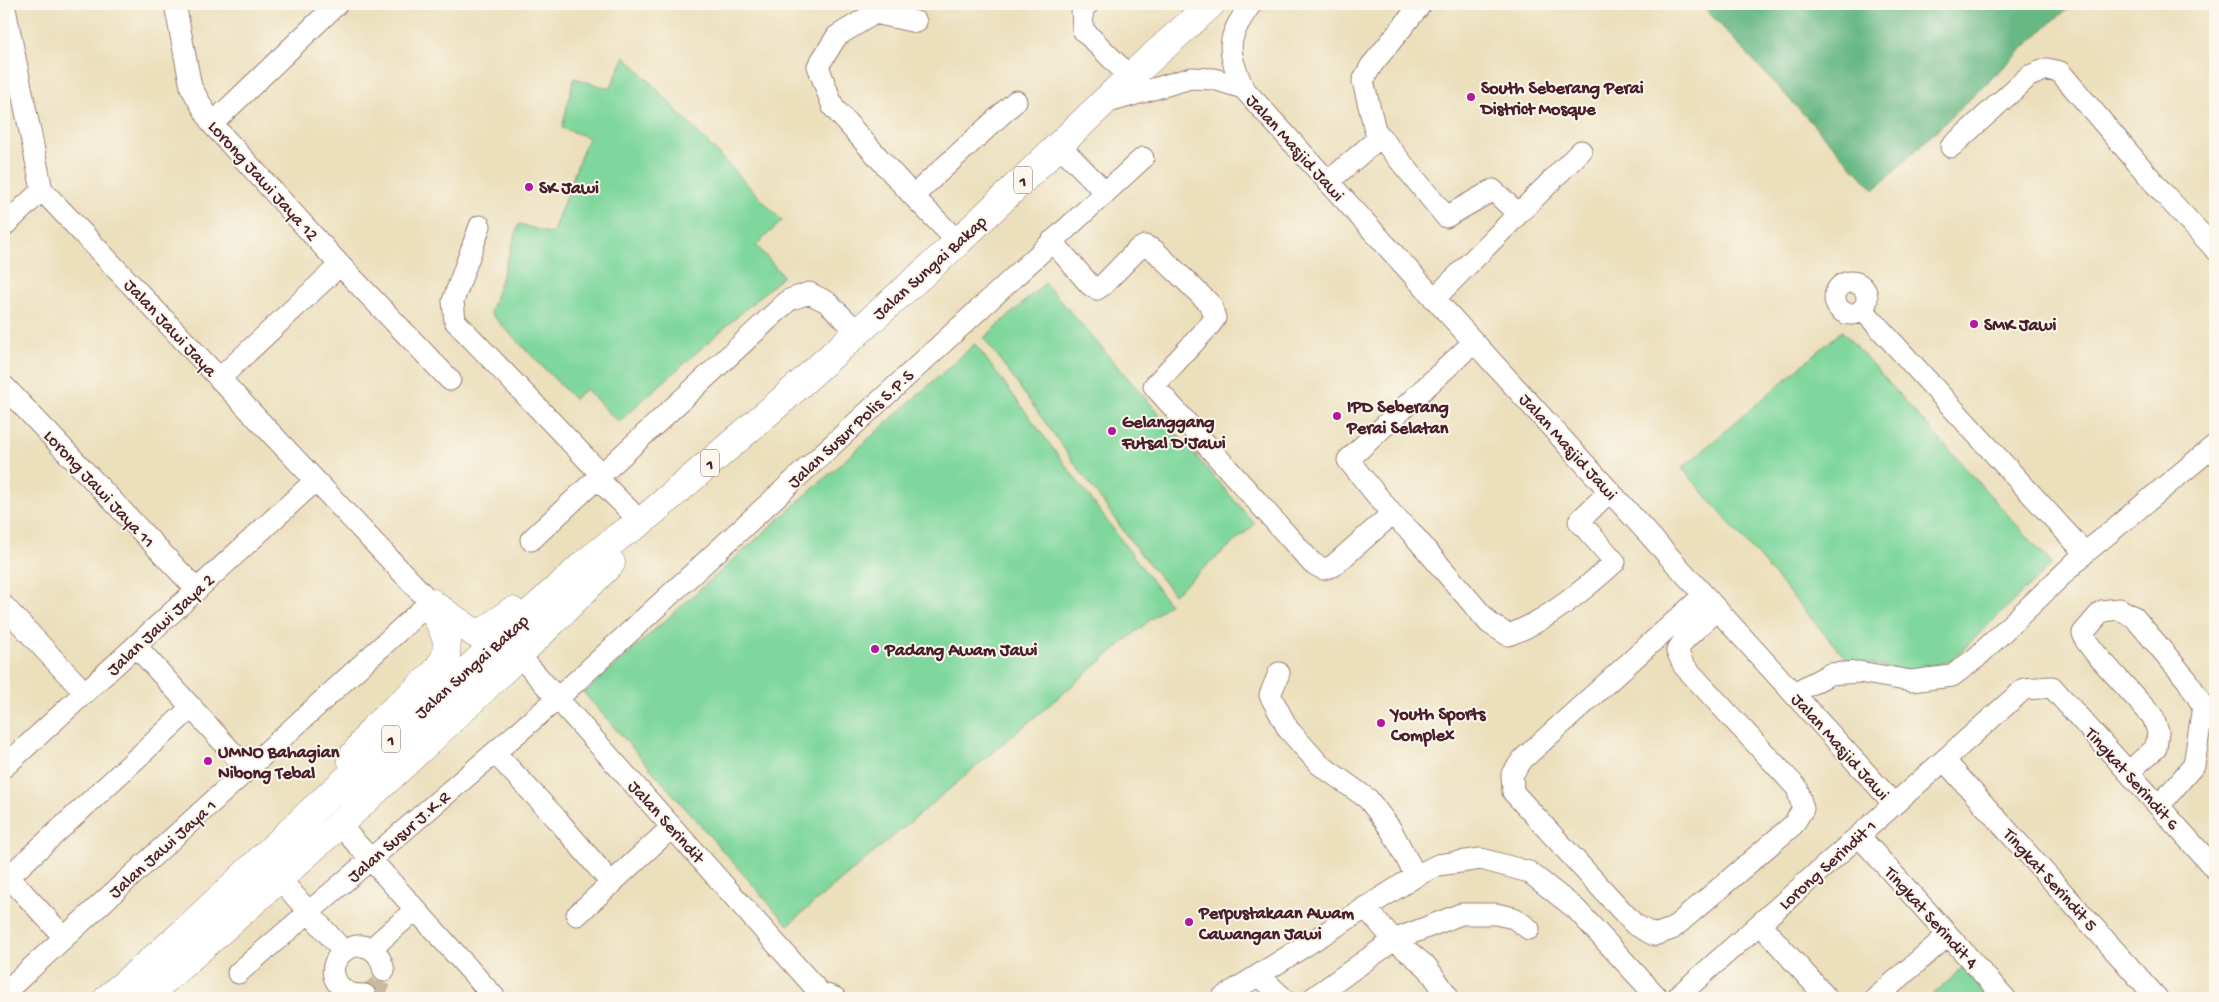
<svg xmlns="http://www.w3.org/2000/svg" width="2219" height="1002" font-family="'Gochi Hand',sans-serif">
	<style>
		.green { fill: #7fd79d; stroke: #647b64 }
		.forest { fill: #67b884; stroke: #586c58 }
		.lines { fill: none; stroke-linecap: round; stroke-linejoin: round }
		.minor-tunnel { stroke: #cbb99f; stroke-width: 21; stroke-dasharray: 21 11; stroke-linecap: butt }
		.minor-casing { stroke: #9a7f74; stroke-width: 23 }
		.highway-casing { stroke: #9a7f74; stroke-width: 29 }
		.minor { stroke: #fff; stroke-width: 21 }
		.highway { stroke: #fff; stroke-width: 28 }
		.poi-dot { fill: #b5179e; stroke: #fbf7ec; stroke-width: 2 }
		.labels { text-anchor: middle; stroke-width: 4; stroke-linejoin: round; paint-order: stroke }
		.shield { fill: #fbf7ec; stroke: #7f6065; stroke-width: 1 }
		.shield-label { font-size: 16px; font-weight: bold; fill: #4a1f2b }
		.poi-label { font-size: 18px; font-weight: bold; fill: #4a1f2b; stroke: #fbf7ec; text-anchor: start }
		.street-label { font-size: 18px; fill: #4a1f2b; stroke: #fbf7ec }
	</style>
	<rect width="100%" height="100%" fill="#fbf7ec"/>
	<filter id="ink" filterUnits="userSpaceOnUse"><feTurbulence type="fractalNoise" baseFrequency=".02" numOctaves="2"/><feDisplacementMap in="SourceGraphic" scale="10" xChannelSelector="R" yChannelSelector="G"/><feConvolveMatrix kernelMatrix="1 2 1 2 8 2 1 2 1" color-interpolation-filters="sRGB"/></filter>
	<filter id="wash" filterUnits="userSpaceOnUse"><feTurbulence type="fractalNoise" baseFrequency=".0096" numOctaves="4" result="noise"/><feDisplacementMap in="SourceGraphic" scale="20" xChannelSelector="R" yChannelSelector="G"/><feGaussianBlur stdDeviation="1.12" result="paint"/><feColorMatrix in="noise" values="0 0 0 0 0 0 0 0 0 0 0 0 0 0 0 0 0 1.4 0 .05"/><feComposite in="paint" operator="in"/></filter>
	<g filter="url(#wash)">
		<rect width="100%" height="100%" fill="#ebdfbc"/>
		<path class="green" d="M625,56L782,221L756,245L783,276L618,422L586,389L574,399L490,313L519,224L552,234L588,137L562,128L574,78L610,89Z
			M1045,283L1255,524L1174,594L1139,552L984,338Z
			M1842,331L2052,564L1951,661L1909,672L1847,660L1682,468Z
			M975,344L1169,604L788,925L584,693Z
			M1963,968L1991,998H1929Z"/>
		<path class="forest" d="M1701,4H2074L2049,24L1874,190Z"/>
	</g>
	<g filter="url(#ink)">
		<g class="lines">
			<path class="minor-tunnel" d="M365,995L379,986L384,971"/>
			<defs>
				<path id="minor" d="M175,4L191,87L212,124L340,265L219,379
					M1088,4L1082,9L1083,30L1130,77
					M1251,4C1225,41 1227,48 1243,88L1894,804
					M1421,4L1371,66L1363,81L1375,130L1446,217L1493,190L1518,214
					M916,22L875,13L837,36L818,66L833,107L913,196L958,242
					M1105,103L1191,78L1214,79L1243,88
					M212,124L337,4
					M1060,146L1105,192
					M1951,147L2029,76L2047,69L2060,72L2163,193L2215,249
					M1328,182L1380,137
					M913,196L1016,101
					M4,226L42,190
					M480,226L453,301L455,321L601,474
					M1052,241L1090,285L1097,289L1103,285L1137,250L1145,246L1154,250L1211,305L1215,318L1210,325L1154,386L1312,563L1323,569L1333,566L1392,514
					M340,265L450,380
					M1835 298a16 16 0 1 1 32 0a16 16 0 1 1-32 0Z
					M1434,299L1581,151
					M1863,310L2085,553
					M1474,342L1348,460L1392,514L1410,531L1489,623L1508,635C1546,622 1585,589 1615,562L1579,521L1610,491
					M4,386L197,590
					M597,478L641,522
					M531,540L789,300L809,293L827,302L858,332
					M1704,595L1523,759L1512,774L1513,792L1634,924L1654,935L1672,929L1793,825L1803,809L1797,788L1684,666L1677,651L1685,639L1717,609
					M4,606L85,693
					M508,643L820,993L835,998
					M136,646L248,770
					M1279,673L1270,695L1288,729L1319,764L1368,799L1390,828L1416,876
					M1794,693L1830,674L1859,672L1911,681L1952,676L1976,658L2085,553L2215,445
					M495,753L556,818L612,884
					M1944,760L2157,998
					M4,767L315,481
					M2128,772L2156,748L2158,732L2153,717L2096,654L2086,641L2083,633L2102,611L2119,609L2134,617L2187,680L2203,706L2194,765L2159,806
					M339,824L495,998
					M1859,836L2005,998
					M4,872L64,937
					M279,878L343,951
					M4,881L192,707
					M1365,907L1394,940L1427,967L1447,995
					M577,915L672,827
					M1760,924L1827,998
					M371,949L416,909
					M238,973L557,699L1143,158
					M1260,976L1283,998
					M4,993L430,602L42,190L4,4
					M365,995C353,995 345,994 338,984C317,955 374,922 384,971
					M1222,998L1416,876L1438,865L1481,859L1529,872L1576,909L1658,998
					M1313,998L1394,940L1461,914H1496L1514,918L1529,929
					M1676,998L2024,689L2052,687L2215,869
					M1876,998L1948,935"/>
				<path id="highway" d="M431,603L476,634L488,629L512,611
					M351,759L374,728L434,674L446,657L447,639L430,602
					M108,998L182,934L314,809L582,566L618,537L641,522L779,403L958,242L1130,77L1211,4
					M144,998C304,859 462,715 611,563"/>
			</defs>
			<use href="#minor" class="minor-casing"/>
			<use href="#highway" class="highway-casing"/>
			<use href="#minor" class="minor"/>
			<use href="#highway" class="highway"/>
		</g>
	</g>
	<g class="poi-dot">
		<circle cx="1471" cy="97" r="5"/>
		<circle cx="529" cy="187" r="5"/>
		<circle cx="1974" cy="324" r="5"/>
		<circle cx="1337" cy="416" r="5"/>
		<circle cx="1112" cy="431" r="5"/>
		<circle cx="875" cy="649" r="5"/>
		<circle cx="1381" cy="723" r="5"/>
		<circle cx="208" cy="761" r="5"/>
		<circle cx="1189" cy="922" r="5"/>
	</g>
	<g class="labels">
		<g class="shield">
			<rect x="1014" y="166.5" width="18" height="27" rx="4"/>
			<rect x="701" y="449.5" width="18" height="27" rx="4"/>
			<rect x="382" y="725.5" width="18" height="27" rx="4"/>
		</g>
		<g class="shield-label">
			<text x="1023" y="186">1</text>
			<text x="710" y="469">1</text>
			<text x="391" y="745">1</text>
		</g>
		<g class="poi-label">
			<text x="1481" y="93">South Seberang Perai<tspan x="1481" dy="21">District Mosque</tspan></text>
			<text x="539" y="193">SK Jawi</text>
			<text x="1984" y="330">SMK Jawi</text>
			<text x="1347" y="412">IPD Seberang<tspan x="1347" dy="21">Perai Selatan</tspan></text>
			<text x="1122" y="427">Gelanggang<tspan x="1122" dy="21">Futsal D'Jawi</tspan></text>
			<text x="885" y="655">Padang Awam Jawi</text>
			<text x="1391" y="719">Youth Sports<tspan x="1391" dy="21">Complex</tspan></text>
			<text x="218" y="757">UMNO Bahagian<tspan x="218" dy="21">Nibong Tebal</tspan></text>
			<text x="1199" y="918">Perpustakaan Awam<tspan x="1199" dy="21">Cawangan Jawi</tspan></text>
		</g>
		<g class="street-label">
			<text transform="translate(1296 147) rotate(48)" y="6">Jalan Masjid Jawi</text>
			<text transform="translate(264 180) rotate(48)" y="6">Lorong Jawi Jaya 12</text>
			<text transform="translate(929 267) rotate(-42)" y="6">Jalan Sungai Bakap</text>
			<text transform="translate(171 327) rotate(47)" y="6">Jalan Jawi Jaya</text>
			<text transform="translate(850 428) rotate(-43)" y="6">Jalan Susur Polis S.P.S</text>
			<text transform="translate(1569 446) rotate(48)" y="6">Jalan Masjid Jawi</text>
			<text transform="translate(100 488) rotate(47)" y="6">Lorong Jawi Jaya 11</text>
			<text transform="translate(160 624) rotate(-43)" y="6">Jalan Jawi Jaya 2</text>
			<text transform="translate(471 666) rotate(-42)" y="6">Jalan Sungai Bakap</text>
			<text transform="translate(1841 746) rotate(48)" y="6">Jalan Masjid Jawi</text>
			<text transform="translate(2133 778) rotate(48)" y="6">Tingkat Serindit 6</text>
			<text transform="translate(667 821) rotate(48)" y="6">Jalan Serindit</text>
			<text transform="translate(398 836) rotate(-41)" y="6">Jalan Susur J.K.R</text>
			<text transform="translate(162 848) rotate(-42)" y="6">Jalan Jawi Jaya 1</text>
			<text transform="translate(1827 864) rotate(-42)" y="6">Lorong Serindit 1</text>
			<text transform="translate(2051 879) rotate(48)" y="6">Tingkat Serindit 5</text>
			<text transform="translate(1932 917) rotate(48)" y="6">Tingkat Serindit 4</text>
		</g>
	</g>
	<rect width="2219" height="1002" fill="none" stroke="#fbf7ec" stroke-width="20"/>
</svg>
